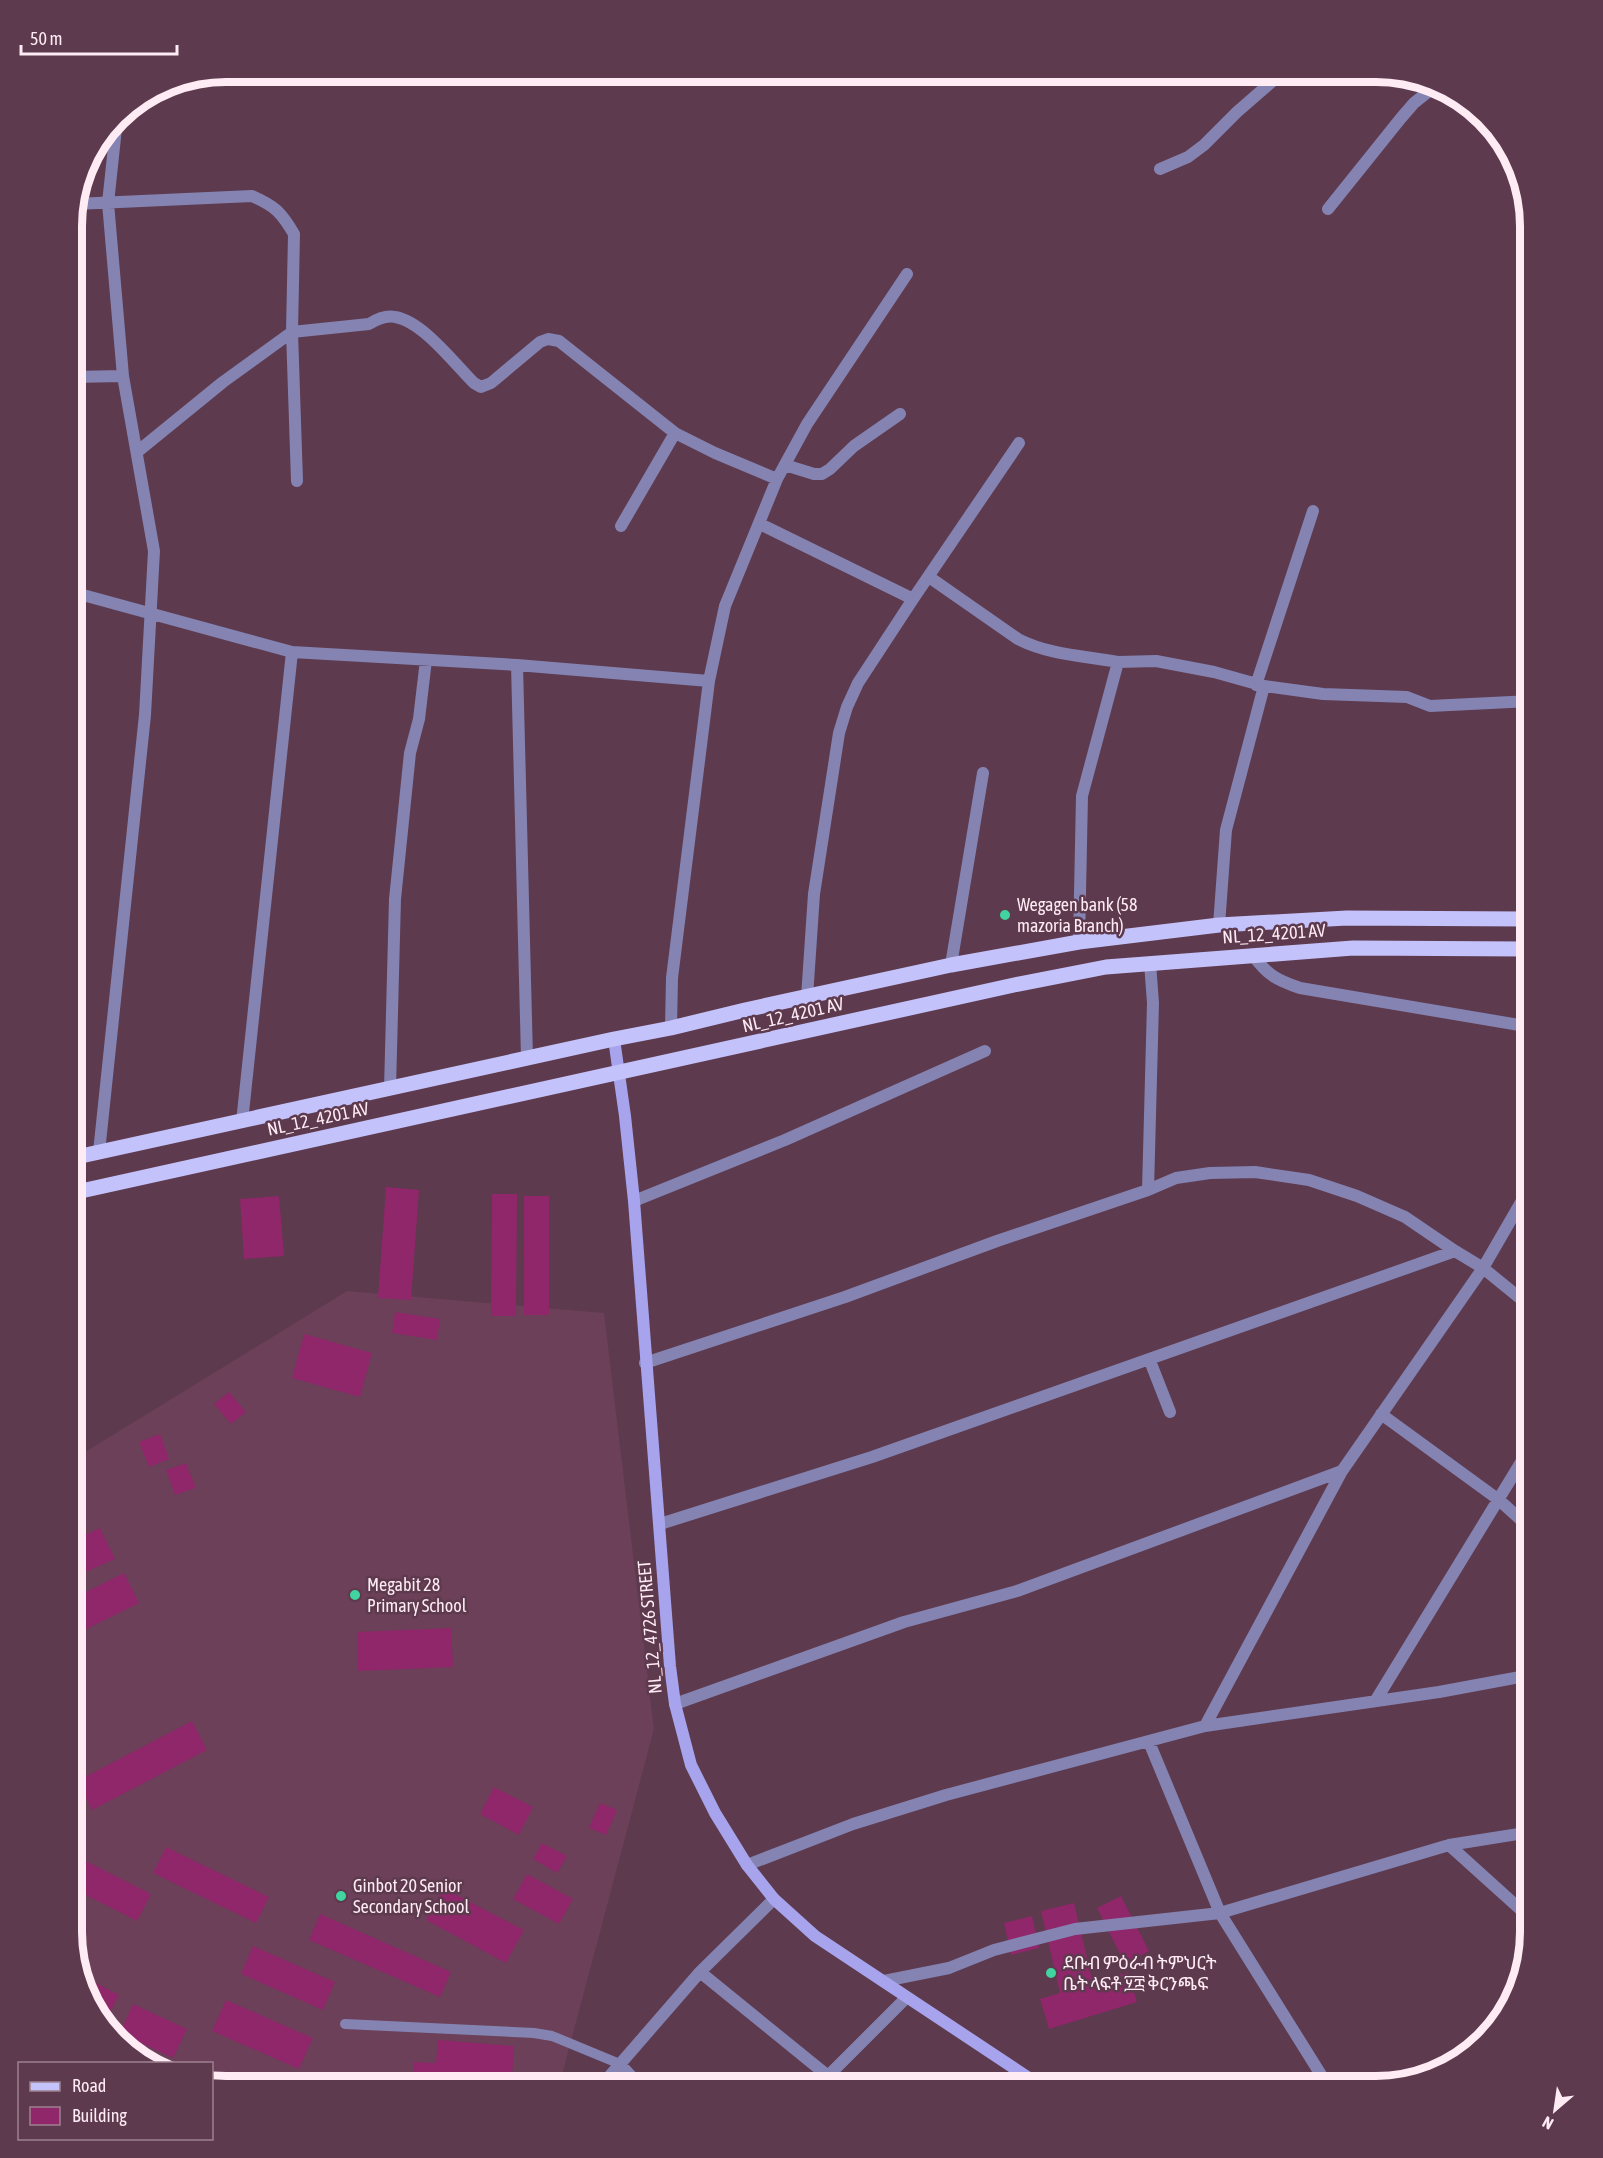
<svg xmlns="http://www.w3.org/2000/svg" width="1603" height="2158" font-family="'Asap Condensed','Noto Sans Ethiopic',sans-serif">
	<style>
		.built { fill: #6b4058 }
		.building { fill: #8f276a }
		.lines { fill: none; stroke-linecap: round; stroke-linejoin: round }
		.lane { stroke: #8483b2; stroke-width: 10 }
		.street { stroke: #8483b2; stroke-width: 12 }
		.secondary { stroke: #a7a4ed; stroke-width: 12 }
		.primary { stroke: #c4c2fb; stroke-width: 15 }
		.poi-dot { fill: #41d4a1; stroke: #5d3a4e; stroke-width: 2 }
		.labels { text-anchor: middle; stroke-width: 5; stroke-linejoin: round; paint-order: stroke }
		.poi-label { font-size: 18px; fill: #feebf4; stroke: #5d3a4e; text-anchor: start }
		.street-label { font-size: 18px; fill: #feebf4; stroke: #5d3a4e }
		.rim { fill: none; stroke: #feebf4; stroke-width: 8 }
	</style>
	<rect width="100%" height="100%" fill="#5d3a4e"/>
	<path class="built" d="M347,1291L604,1313L654,1729L559,2086L212,2084V2064L147,2063L93,2009L72,1932V1460Z"/>
	<path class="building" d="M386,1187L419,1190L411,1300L378,1298Z
		M492,1194H517L516,1316H491Z
		M279,1196L284,1256L244,1259L240,1199Z
		M524,1196H549V1315H524Z
		M395,1312L440,1319L437,1340L392,1333Z
		M304,1334L372,1353L360,1397L292,1378Z
		M229,1392L246,1412L231,1424L214,1404Z
		M160,1434L169,1459L149,1467L139,1442Z
		M186,1463L196,1488L175,1495L166,1470Z
		M100,1528L115,1559L72,1578V1541Z
		M124,1573L139,1603L72,1636V1599Z
		M451,1628L453,1667L358,1671L357,1632Z
		M192,1721L207,1750L92,1810L77,1781Z
		M494,1787L533,1807L519,1835L480,1814Z
		M600,1803L617,1810L606,1835L589,1828Z
		M542,1843L567,1856L557,1873L533,1859Z
		M166,1847L269,1897L256,1923L153,1873Z
		M72,1854L151,1894L137,1921L72,1888Z
		M527,1874L573,1899L559,1924L513,1899Z
		M443,1888L524,1930L506,1963L426,1920Z
		M1121,1896L1149,1951L1125,1964L1097,1908Z
		M1074,1903L1093,1983L1128,1972L1137,2002L1049,2029L1040,1999L1060,1993L1041,1911Z
		M320,1914L451,1972L440,1997L309,1940Z
		M1032,1916L1039,1948L1011,1955L1004,1923Z
		M253,1946L335,1982L323,2010L241,1974Z
		M84,1977L119,1995L105,2022L93,2009Z
		M226,2000L313,2038L299,2069L212,2031Z
		M133,2004L187,2029L173,2058L120,2033Z
		M438,2040L514,2046L512,2077L488,2076L487,2086H412L414,2062L436,2063Z"/>
	<g class="lines">
		<path class="lane" d="M345,2024L534,2033L552,2036L620,2064"/>
		<path class="street" d="M1160,169L1188,157L1204,145L1237,112L1283,72
			M75,204L252,196C275,206 281,212 294,234L292,332L297,481
			M1328,209L1401,118L1414,103L1434,87
			M72,377L123,376
			M137,452L223,382L292,332L369,324C377,319 386,315 395,317C422,321 454,363 474,383L481,387L491,383L540,342L548,339L559,341L675,433L715,453L777,479
			M785,465L814,474H822L830,469L854,446L900,414
			M760,524L913,599
			M621,526L675,433
			M929,577L1018,639C1049,655 1085,656 1118,662L1082,796L1079,942
			M72,592L292,652L517,665L709,681
			M1118,662L1156,661L1214,672L1264,686L1323,694L1407,697L1430,706L1531,701
			M517,665L527,1058
			M1256,685L1313,511
			M1219,925L1226,830L1264,686
			M1253,955C1267,975 1277,980 1300,988L1531,1027
			M951,965L983,773
			M807,997L814,894L839,733L847,707L858,683L913,599L1019,443
			M671,1028L672,978L709,681L725,606L777,479L807,424L907,274
			M390,1089L395,899L410,753L419,719L426,660
			M242,1122L292,652
			M99,1152L145,715L154,551L123,376L108,203L117,119
			M1148,1190L1153,1003L1150,963
			M634,1201L785,1140L985,1051
			M1150,1361L1170,1412
			M645,1363L845,1297L997,1241L1148,1190L1176,1178L1210,1173L1255,1172L1309,1180L1357,1196L1405,1217L1455,1251L1483,1268L1531,1307
			M1381,1414L1499,1500L1531,1529
			M660,1524L872,1457L1455,1251
			M1376,1700L1531,1446
			M675,1704L904,1622L1017,1591L1342,1471
			M1205,1726L1342,1471L1483,1268L1531,1185
			M1149,1742L1220,1913L1328,2086
			M1449,1845L1531,1919
			M747,1865L853,1824L946,1795L1205,1726L1439,1692L1531,1675
			M700,1972L828,2076L836,2086
			M884,1981L949,1968L994,1950L1075,1929L1220,1913L1449,1845L1531,1832
			M620,2064L640,2086
			M828,2076L906,1998
			M601,2086L700,1972L774,1899"/>
		<path class="secondary" d="M614,1039L625,1116L634,1201L670,1666L675,1704L691,1765L715,1813L747,1865L774,1899L815,1936L1041,2086"/>
		<path class="primary" d="M72,1158L614,1039L671,1028L745,1010L951,965L1079,942L1219,925L1347,918L1531,919
			M72,1193L1014,985L1106,967L1353,948L1531,949"/>
	</g>
	<g class="poi-dot">
		<circle cx="1005" cy="915" r="6"/>
		<circle cx="355" cy="1595" r="6"/>
		<circle cx="341" cy="1896" r="6"/>
		<circle cx="1051" cy="1973" r="6"/>
	</g>
	<g class="labels">
		<g class="poi-label">
			<text x="1017" y="911">Wegagen bank (58<tspan x="1017" dy="21">mazoria Branch)</tspan></text>
			<text x="367" y="1591">Megabit 28<tspan x="367" dy="21">Primary School</tspan></text>
			<text x="353" y="1892">Ginbot 20 Senior<tspan x="353" dy="21">Secondary School</tspan></text>
			<text x="1063" y="1969">ደቡብ ምዕራብ ትምህርት<tspan x="1063" dy="21">ቤት ላፍቶ ፶፰ ቅርንጫፍ</tspan></text>
		</g>
		<g class="street-label">
			<text transform="translate(1274 934) rotate(-4)" y="6">NL_12_4201 AV</text>
			<text transform="translate(793 1015) rotate(-13)" y="6">NL_12_4201 AV</text>
			<text transform="translate(318 1119) rotate(-12)" y="6">NL_12_4201 AV</text>
			<text transform="translate(650 1627) rotate(-95)" y="6">NL_12_4726 STREET</text>
		</g>
	</g>
	<path d="M0 0H1603V2158H0ZM226 82H1376A144 144 0 0 1 1520 226V1932A144 144 0 0 1 1376 2076H226A144 144 0 0 1 82 1932V226A144 144 0 0 1 226 82Z" fill="#5d3a4e" fill-rule="evenodd"/>
	<path class="rim" d="M226 82H1376A144 144 0 0 1 1520 226V1932A144 144 0 0 1 1376 2076H226A144 144 0 0 1 82 1932V226A144 144 0 0 1 226 82Z"/>
	<rect x="18" y="2062" width="195" height="78" fill="#5d3a4e" stroke="#9d8190" stroke-width="1.5"/>
	<rect x="30" y="2082" width="30" height="9" fill="#c4c2fb" stroke="#9d8190" stroke-width="1.5"/>
	<text x="72" y="2092" font-size="18" fill="#feebf4">Road</text>
	<rect x="30" y="2107" width="30" height="18" fill="#8f276a" stroke="#9d8190" stroke-width="1.5"/>
	<text x="72" y="2122" font-size="18" fill="#feebf4">Building</text>
	<g transform="translate(1555 2110) rotate(209)" stroke="#5d3a4e" stroke-width="4.5" paint-order="stroke">
	<path d="M0-4.5L10 22L0 15L-10 22Z" fill="#feebf4"/>
	<text y="-9" font-size="16" font-weight="bold" text-anchor="middle" fill="#feebf4">N</text>
	</g>
	<path d="M21 45v9h156v-9" fill="none" stroke="#feebf4" stroke-width="3"/>
	<text x="30" y="45" font-size="18" fill="#feebf4" stroke="#5d3a4e" stroke-width="4.5" paint-order="stroke">50 m</text>
</svg>
